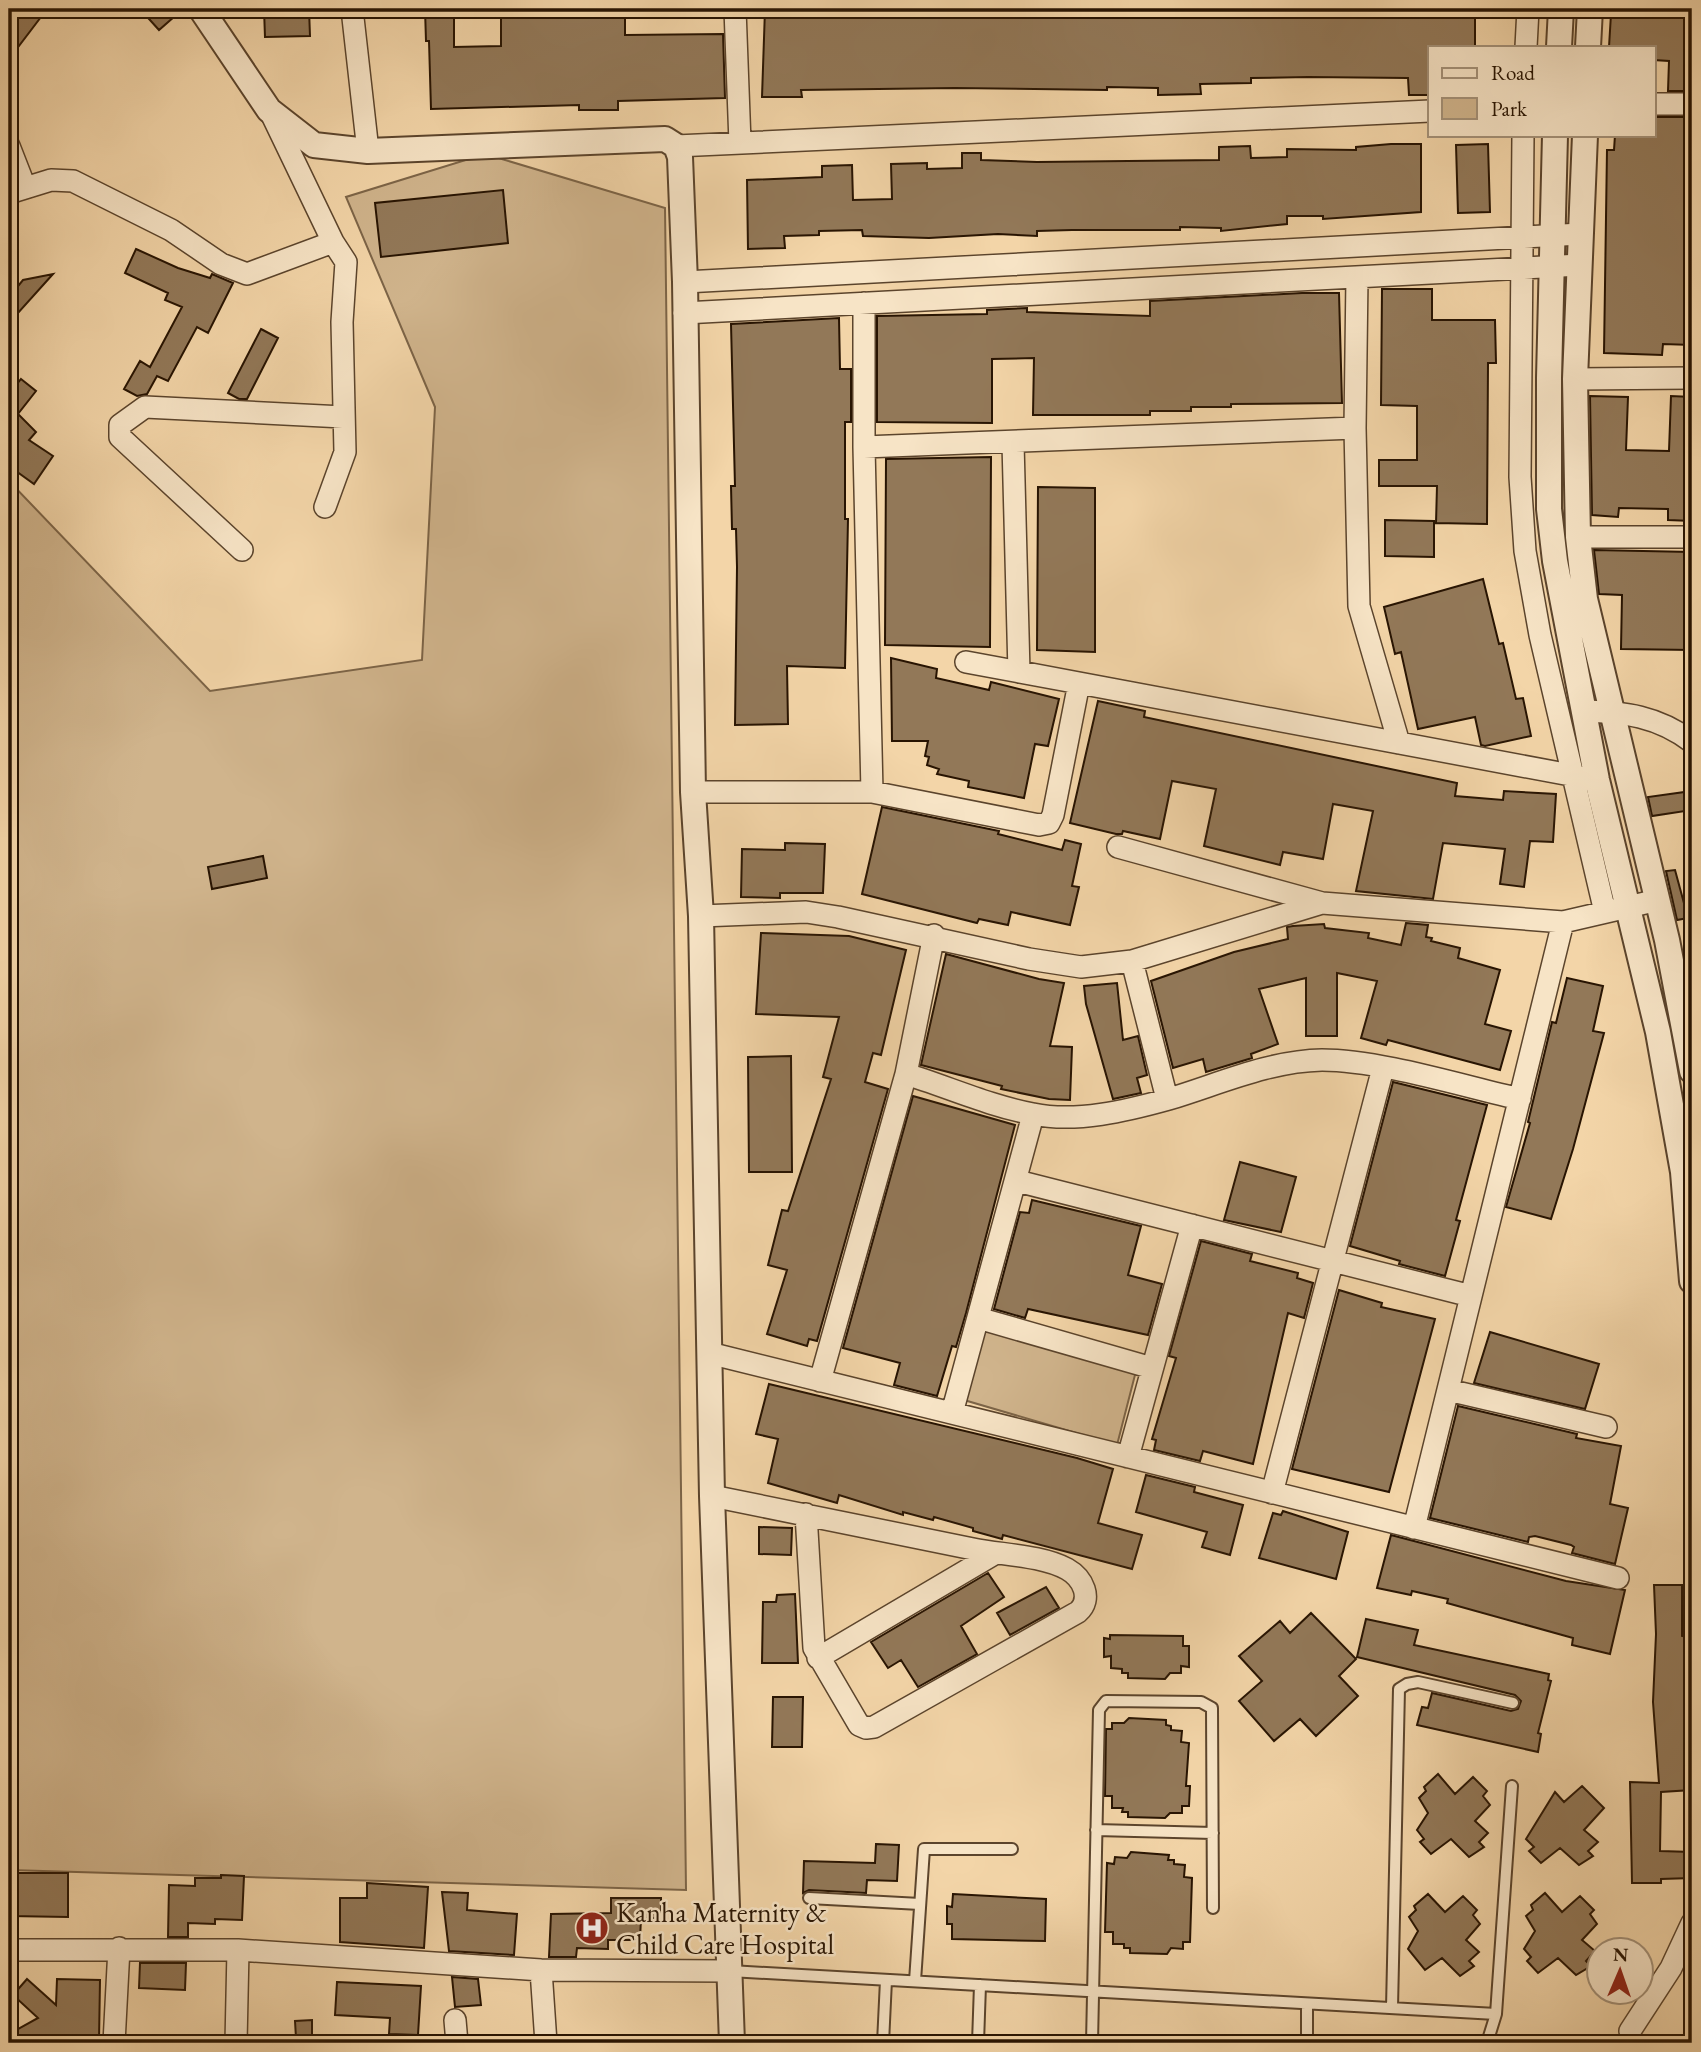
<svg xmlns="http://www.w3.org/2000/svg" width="1701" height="2052" font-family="'EB Garamond',serif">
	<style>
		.green { fill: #d0b48c; stroke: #7c6447; stroke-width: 2 }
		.building { fill: #927858; stroke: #281402; stroke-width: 2 }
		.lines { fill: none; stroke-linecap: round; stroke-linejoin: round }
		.service-casing { stroke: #5b442c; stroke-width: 14 }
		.minor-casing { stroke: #5b442c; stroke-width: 24 }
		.tertiary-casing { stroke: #5b442c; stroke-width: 28 }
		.service { stroke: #f7e4c6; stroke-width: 10 }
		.minor { stroke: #f7e4c6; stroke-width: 21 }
		.tertiary { stroke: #f7e4c6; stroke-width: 24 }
		.labels { text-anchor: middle; stroke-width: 5; stroke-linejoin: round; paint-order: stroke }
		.poi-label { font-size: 28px; fill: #281402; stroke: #f7e4c6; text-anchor: start }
	</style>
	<rect width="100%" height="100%" fill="#f3d5a8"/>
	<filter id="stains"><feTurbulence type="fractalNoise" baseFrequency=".00286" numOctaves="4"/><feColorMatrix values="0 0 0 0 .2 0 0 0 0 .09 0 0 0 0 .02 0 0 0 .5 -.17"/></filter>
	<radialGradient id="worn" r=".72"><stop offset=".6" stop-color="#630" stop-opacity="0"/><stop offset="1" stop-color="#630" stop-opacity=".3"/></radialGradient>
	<path class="green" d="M485,154L665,208L686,1890L9,1870V481L210,691L422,660L435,407L346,197Z
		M985,1328L1136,1371L1117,1445L964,1400Z"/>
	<path class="building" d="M9,9H47L9,59Z
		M140,9H183L159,30Z
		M264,9H309L310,36L265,37Z
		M425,9H454V47L501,46V9H625V35L723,34L725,98L618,101V110H579V105L431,109L429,41H426Z
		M765,9H1238V14L1355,15L1431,14V9H1475V47H1430V95H1409L1408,78L1308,77L1251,78V83L1200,84L1201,94L1158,95V88L1107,87V90L955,88L801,90L802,97H762Z
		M1669,9H1692V91H1668L1669,61L1654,60V47H1609L1611,14L1669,17Z
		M1654,117H1692V345L1663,344L1662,355L1604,353L1607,150H1614L1615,135H1654Z
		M1391,144H1421V212L1323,219V216H1287V224L1221,231V228L1180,227V230H1072L1037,231V236L998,234L929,238L863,236L862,230L819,231V235L784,236L785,248L748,249L747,180L822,177V166L852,165L853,200L892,199L891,164L927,163V169L962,168V153H981V160L1037,162L1219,160V147L1250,146L1251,158L1287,157V149L1356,150V147Z
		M1488,144L1490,212L1458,213L1456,145Z
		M503,190L508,243L381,257L375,203Z
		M136,249L178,268L210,278L212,274L233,283L208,333L197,327L168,381L157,376L147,394L137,396L124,389L140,361L150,367L182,307L165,300L168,293L125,273Z
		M53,274L9,323V297L23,280Z
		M1382,289H1432V320H1495L1496,363H1488L1487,524L1436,523L1437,486H1379V460H1417V406L1381,405Z
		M1302,293H1339L1342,403L1231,404V407H1191V411H1150V415H1033L1034,358L992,359V423L877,422V316L987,314V310L1027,308V312L1150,316V301Z
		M839,318L840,369H851V422H845V519H848L845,668L787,666L788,724L735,725L737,567L736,529H732L731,486H735L731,324Z
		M261,329L278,338L247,399H239L228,393Z
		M21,379L36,391L18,414L36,432L29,440L53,456L34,484L9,466V394Z
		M1590,396L1628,397L1626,450L1669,451L1671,396L1692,397V521L1668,520V509L1619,508L1618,517L1592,515Z
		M991,457L990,647L885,645L886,459Z
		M1038,487L1095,488V652L1037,650Z
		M1385,520L1434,521V557L1385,556Z
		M1594,550L1692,552V650L1621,649L1622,595L1599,594Z
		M1483,579L1499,644L1503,643L1516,699L1523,698L1531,736L1485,746L1481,745L1475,717L1418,729L1401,652L1395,654L1384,607Z
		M891,658L937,669L936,678L989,690L991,682L1059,699L1048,746L1035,744L1024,798L968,787L969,781L937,774L939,769L927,765L929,757L925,756L928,741H892Z
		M1098,701L1145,711L1144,717L1457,783L1455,796L1503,800L1504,791L1556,794L1553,842L1530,841L1524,887L1500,884L1505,849L1443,843L1433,899L1356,891L1373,811L1333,804L1323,859L1283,852L1280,865L1204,846L1216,789L1172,781L1160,839L1123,831L1122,834H1116L1070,823Z
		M1692,791V810L1652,816L1648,797Z
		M882,807L999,831L998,834L1062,850L1065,840L1081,844L1072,886L1079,887L1070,925L1011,912L1008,925L979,919L977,923L862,894Z
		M785,843L825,844L823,893H780V898L741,897L742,849L785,850Z
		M263,856L267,878L212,889L208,867Z
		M1675,870L1688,918L1677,920L1666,871Z
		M1406,923L1428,925L1426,937L1432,938L1431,941L1460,948L1458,958L1500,970L1485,1024L1511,1031L1500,1070L1388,1040L1386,1045L1361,1038L1377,981L1337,973V1036H1306V978L1259,989L1278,1044L1251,1054L1252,1058L1206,1072L1203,1059L1173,1068L1151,981L1234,952L1288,939L1287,927L1293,926L1324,924L1325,928L1369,933L1368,938L1401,945Z
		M761,933L849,936L906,950L881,1055L873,1053L865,1082L888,1089L817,1341L809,1339L807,1346L767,1334L787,1270L768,1265L782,1210L788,1211L831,1079L823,1077L839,1017L756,1014Z
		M946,954L1039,979L1064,983L1050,1046L1072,1047L1070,1100L1049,1099L1001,1089L1002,1086L921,1065Z
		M1567,978L1603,986L1593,1031L1604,1033L1573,1149L1551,1219L1506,1207L1530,1123L1528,1122L1552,1022L1556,1023Z
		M1117,983L1123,1040L1138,1036L1147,1075L1137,1078L1141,1093L1113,1099L1086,1004L1084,986Z
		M791,1056L792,1172H749L748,1057Z
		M1393,1082L1487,1105L1456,1220L1460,1221L1445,1276L1399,1264L1400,1261L1350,1246Z
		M913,1096L1015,1125L966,1313L956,1347L952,1346L937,1396L894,1385L900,1363L843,1348Z
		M1240,1162L1296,1177L1281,1232L1224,1220Z
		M1032,1200L1141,1226L1128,1275L1162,1284L1148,1335L1028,1309L1025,1318L994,1309L1020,1212L1029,1213Z
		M1201,1241L1252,1254L1250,1261L1298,1273L1297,1278L1313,1283L1304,1318L1288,1313L1253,1464L1203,1451L1200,1461L1154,1450L1156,1440L1152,1439L1176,1358L1169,1356Z
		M1339,1290L1382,1303L1381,1307L1435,1319L1389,1492L1292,1469Z
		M1490,1332L1599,1364L1585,1409L1474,1383Z
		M769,1384L1077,1458L1113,1469L1098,1523L1142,1535L1132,1569L1003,1535L1002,1539L973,1531V1528L934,1517L933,1520L903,1512V1515L839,1495L837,1503L768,1483L778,1439L756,1434Z
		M1458,1406L1577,1434L1576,1438L1621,1446L1610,1504L1628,1508L1615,1564L1572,1553L1574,1547L1571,1545L1535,1536L1529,1537L1528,1542L1430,1518Z
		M1146,1475L1195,1487L1194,1492L1243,1505L1230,1555L1202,1547L1207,1532L1136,1512Z
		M1283,1511L1348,1532L1336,1579L1259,1558L1273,1513L1281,1515Z
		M759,1527L792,1528L791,1555L759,1554Z
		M1391,1535L1566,1581L1625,1590L1610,1654L1572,1645L1573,1638L1447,1603L1448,1599L1412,1591L1411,1595L1377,1588Z
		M988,1573L1004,1597L961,1626L977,1654L918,1687L901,1660L888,1668L871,1642Z
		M1654,1585H1682V1636L1687,1637L1685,1702L1692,1761V1790L1661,1792L1660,1851L1692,1852V1878L1661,1879V1883H1632L1630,1782L1659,1783L1653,1702L1656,1634Z
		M1046,1587L1059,1608L1010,1635L997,1613Z
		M795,1594L798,1663H762L763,1602H776L777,1595Z
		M1311,1613L1356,1659L1339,1676L1358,1696L1316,1736L1300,1719L1274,1741L1239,1701L1262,1681L1239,1656L1280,1621L1290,1633Z
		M1366,1619L1418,1630L1414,1645L1549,1674L1548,1680L1551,1681L1538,1733L1541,1734L1538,1752L1417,1725L1422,1707L1428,1708L1432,1693L1511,1711L1518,1709L1521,1701L1515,1695L1357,1657Z
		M1110,1635L1183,1636V1646H1189V1667L1181,1666V1673H1170L1165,1679L1128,1678V1673H1122V1669L1111,1668V1656L1104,1657V1638L1110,1639Z
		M773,1697H803L802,1747H772Z
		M1129,1718L1166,1720V1725L1171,1726V1730L1182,1731L1181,1742L1189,1743L1186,1786H1190L1189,1806H1182V1813H1170L1165,1818L1128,1817V1812H1122L1123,1808H1112V1796H1105L1106,1729H1112V1723H1124Z
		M1438,1774L1455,1794L1473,1777L1487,1791L1483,1796L1490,1805L1475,1821L1488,1833L1479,1842L1484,1847L1469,1857L1451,1839L1431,1854L1420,1842L1424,1839L1417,1830L1428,1813L1419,1798L1426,1791L1424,1787Z
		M1582,1786L1604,1808L1584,1830L1598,1842L1588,1851L1593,1856L1579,1865L1560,1848L1541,1863L1529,1851L1534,1847L1526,1839L1555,1792L1564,1802Z
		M876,1844L899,1845L897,1881L867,1880L866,1893L809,1890L803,1893L804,1861L875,1863Z
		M1131,1852L1169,1855L1168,1860H1174V1864L1185,1865L1184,1877L1192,1878L1190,1942H1183V1949L1171,1948L1167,1954L1130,1953V1948H1124V1944H1113V1932H1105L1107,1863L1114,1864L1115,1857L1127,1858Z
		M9,1873H68V1917L9,1916Z
		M221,1875L244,1876L242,1920L215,1919V1924L188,1923V1937H168L169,1885L195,1886V1878H221Z
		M367,1883L428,1887L424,1948L340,1942V1898H367Z
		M442,1892L468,1893L467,1910L517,1914L514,1955L449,1951Z
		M1545,1893L1562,1912L1580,1896L1594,1910L1590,1914L1597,1924L1582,1940L1595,1951L1586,1961L1591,1966L1576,1975L1558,1958L1538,1973L1527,1961L1531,1957L1524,1949L1535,1931L1526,1916L1533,1910L1531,1905Z
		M953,1894L1046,1899L1045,1941L952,1939V1924H947V1906L952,1907Z
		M1428,1894L1445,1912L1463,1896L1477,1910L1473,1915L1480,1924L1466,1940L1479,1952L1469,1961L1474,1966L1460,1976L1442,1958L1425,1970L1408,1949L1418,1931L1409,1917L1416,1910L1414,1906Z
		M611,1898H661V1918H641L640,1940H608V1949L577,1948L576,1957H549L551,1914L611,1913Z
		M140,1963H186L185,1990L139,1988Z
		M452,1977L478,1979L481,2005L455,2007Z
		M27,1979L56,2005L57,1979L100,1980L99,2041L9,2040V2034L38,2018L13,1995Z
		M337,1982L421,1986L418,2035L389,2034L390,2018L335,2015Z
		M312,2020V2038H296L295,2021Z"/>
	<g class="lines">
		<defs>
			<path id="service" d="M1096,1830L1213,1833
				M809,1898L920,1904
				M730,1971L1496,2014
				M915,1981L924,1849H1012
				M1307,2004V2043
				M1392,2008L1399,1689L1407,1684L1418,1682L1513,1703
				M883,2043L886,1980
				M978,2043L980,1985
				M1092,2043L1099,1710L1106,1701L1201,1702L1212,1708L1213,1908
				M1487,2043L1496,2014L1512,1786"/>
			<path id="minor" d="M352,9L368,151
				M735,9L740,143
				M1526,47L1528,9
				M1654,104H1692
				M270,111L333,242L346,262L342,322L345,452L325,507
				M1523,135L1520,477L1525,551L1540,635L1605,912
				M9,146L25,187
				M676,146L1430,111
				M9,193L51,180L73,181L171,230L221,264L247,274L333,242
				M1357,277L1355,428L1359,606L1399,743
				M685,282L1581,234
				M864,303V447L872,792
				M684,313L1580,265
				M1575,379L1692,378
				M1013,443L1019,672
				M864,447L1355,428
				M1578,537H1692
				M242,550L120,437V425L145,407L343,417
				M966,662L1079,683
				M1583,711C1624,712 1658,716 1692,742
				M693,792H872L1039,825L1049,823L1053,815L1079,683L1597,780
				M1118,847L1322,903L1563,922L1658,900
				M701,916L806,912L838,917L1029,959L1081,967L1132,961L1322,903
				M1132,961L1167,1099
				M906,1074C948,1087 990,1106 1033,1114C1076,1123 1126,1111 1169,1099C1219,1084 1269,1061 1322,1060C1379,1060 1462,1086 1520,1099
				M1017,1181L1471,1296
				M978,1318L1152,1368
				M709,1353L1618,1578
				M820,1381L906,1074L934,935
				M1448,1390L1606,1427
				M952,1413L1033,1115
				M1128,1457L1192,1225
				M1272,1493L1383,1068
				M712,1496C799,1514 886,1531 973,1549C1002,1555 1041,1555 1067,1569C1083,1578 1093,1599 1078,1612L874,1727L866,1728L859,1725L814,1648L806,1514
				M1414,1528L1563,922
				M818,1658L996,1553
				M9,1950H238L541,1970L728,1971
				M541,1970L546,2043
				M455,2020L457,2043
				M1630,2031L1671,1968L1692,1923
				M114,2043L119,1948
				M236,2043L238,1950"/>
			<path id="tertiary" d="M201,9L269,110L314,145L368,151L665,139L676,146L680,157L685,282L693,792L701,916L712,1496L732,2043
				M1559,47L1561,9
				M1588,47L1590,9
				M1555,135L1549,378V509L1555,561L1597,780L1658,1032L1683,1172L1692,1281
				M1585,135L1575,379L1578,537L1585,599L1667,940L1692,1071"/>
		</defs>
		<use href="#service" class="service-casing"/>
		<use href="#minor" class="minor-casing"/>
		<use href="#tertiary" class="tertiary-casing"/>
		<use href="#service" class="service"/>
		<use href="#minor" class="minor"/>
		<use href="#tertiary" class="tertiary"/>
	</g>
	<defs>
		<symbol id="hospital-disc" viewBox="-11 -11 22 22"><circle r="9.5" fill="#8f2418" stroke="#f7e4c6"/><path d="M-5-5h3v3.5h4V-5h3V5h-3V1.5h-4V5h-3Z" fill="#fff"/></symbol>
	</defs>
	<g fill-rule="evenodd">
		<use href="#hospital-disc" x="573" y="1909" width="38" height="38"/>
	</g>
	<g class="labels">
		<g class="poi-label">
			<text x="616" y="1922">Kanha Maternity &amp;<tspan x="616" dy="32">Child Care Hospital</tspan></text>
		</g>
	</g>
	<rect width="1701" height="2052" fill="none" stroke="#f3d5a8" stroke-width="35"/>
	<rect x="10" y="10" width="1680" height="2031" fill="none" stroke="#281402" stroke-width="3.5"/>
	<rect x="18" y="18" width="1666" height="2017" fill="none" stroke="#281402" stroke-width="2"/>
	<rect x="1428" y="46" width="228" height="91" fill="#f7e4c6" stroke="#a49178" stroke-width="2"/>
	<rect x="1442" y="68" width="35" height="10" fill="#f7e4c6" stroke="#a49178" stroke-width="2"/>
	<text x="1491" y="80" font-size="21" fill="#281402">Road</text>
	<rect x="1442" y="98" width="35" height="21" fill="#d0b48c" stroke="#a49178" stroke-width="2"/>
	<text x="1491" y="116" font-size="21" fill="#281402">Park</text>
	<g transform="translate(1620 1971) rotate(2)"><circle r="33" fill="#f7e4c6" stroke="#a49178" stroke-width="2"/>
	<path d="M0-5L12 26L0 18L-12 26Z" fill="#8f2418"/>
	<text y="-10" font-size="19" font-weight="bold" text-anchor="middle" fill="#281402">N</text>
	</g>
	<rect width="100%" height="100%" filter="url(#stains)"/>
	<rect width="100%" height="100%" fill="url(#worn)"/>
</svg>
